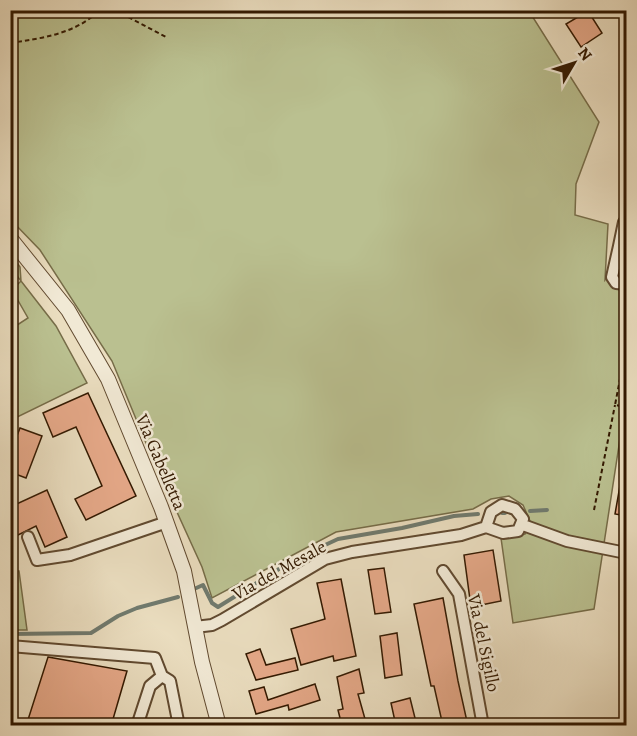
<svg xmlns="http://www.w3.org/2000/svg" width="637" height="736" font-family="Alegreya,serif">
	<style>
		.green { fill: #bac090; stroke: #766c48; stroke-width: 1.5 }
		.lines { fill: none; stroke-linecap: round; stroke-linejoin: round }
		.stream { stroke: #707a6e; stroke-width: 4 }
		.building { fill: #e5a888; stroke: #331901; stroke-width: 1.5 }
		.minor-casing { stroke: #614a30; stroke-width: 14 }
		.tertiary-casing { stroke: #614a30; stroke-width: 16 }
		.path { stroke: #331901; stroke-width: 2; stroke-dasharray: 4.5 3; stroke-linecap: butt }
		.minor { stroke: #f1e9d5; stroke-width: 10 }
		.tertiary { stroke: #f1e9d5; stroke-width: 14 }
		.labels { text-anchor: middle; stroke-width: 5; stroke-linejoin: round; paint-order: stroke }
		.street-label { font-size: 18px; fill: #331901; stroke: #f1e9d5 }
	</style>
	<rect width="100%" height="100%" fill="#eaddbf"/>
	<filter id="stains"><feTurbulence type="fractalNoise" baseFrequency=".00333" numOctaves="4"/><feColorMatrix values="0 0 0 0 .2 0 0 0 0 .09 0 0 0 0 .02 0 0 0 .5 -.17"/></filter>
	<radialGradient id="worn" r=".72"><stop offset=".6" stop-color="#630" stop-opacity="0"/><stop offset="1" stop-color="#630" stop-opacity=".3"/></radialGradient>
	<path class="green" d="M10,11H529L599,122L576,184L575,215L608,224L605,280L626,253L625,406L594,609L513,623L501,538L525,534L530,521L523,505L509,496L491,499L473,509L336,532L212,598L202,567L151,455L112,361L40,250L11,220Z
		M11,254L20,267L21,281L56,326L87,383L13,419L11,426V329L28,318L12,290L21,281L11,268Z
		M11,571H19L27,630H11Z"/>
	<g class="lines">
		<path class="stream" d="M530,511L547,510
			M502,513H505
			M194,589L203,585L212,603L218,607L295,559L338,539L402,528L454,516L478,514
			M10,634L91,633L118,616L137,608L178,597"/>
	</g>
	<path class="building" d="M588,11L602,33L581,47L566,24Z
		M88,393L136,496L86,520L75,499L102,486L76,427L53,437L43,413Z
		M20,428L42,436L26,478L10,472V454Z
		M621,480H627V516L615,514Z
		M47,490L67,537L45,547L36,526L10,539V507Z
		M493,550L501,601L471,607L464,555Z
		M384,568L391,612L375,614L368,570Z
		M341,579L356,656L334,661L333,656L301,665L291,629L325,619L317,583Z
		M443,598L458,681L468,726H443L434,686H431L414,604Z
		M397,633L402,675L385,678L380,636Z
		M260,649L266,665L295,658L298,670L256,680L246,654Z
		M48,657L127,671L111,726H26Z
		M359,669L364,693L358,694L367,726H342L338,710L343,709L337,677Z
		M315,684L320,700L289,710L288,705L256,714L249,691L264,687L268,700Z
		M410,698L417,726H396L391,703Z"/>
	<g class="lines">
		<defs>
			<path id="minor" d="M619,246L624,222
				M626,247L619,246L612,277L616,283L626,284
				M523,525L567,541L626,553
				M28,537L37,560L70,555L167,522
				M443,571L459,594L483,726
				M195,627L212,625L222,620L325,559L352,552L461,535L486,527L503,533L518,531L523,519L515,509L502,505L491,512L486,527
				M10,646L155,658L162,676
				M137,726L150,686L162,676L170,681L179,726"/>
			<path id="tertiary" d="M10,238L68,310L108,379L161,507L184,571L202,662L219,726"/>
		</defs>
		<use href="#minor" class="minor-casing"/>
		<use href="#tertiary" class="tertiary-casing"/>
		<path class="path" d="M115,10L166,37
			M174,10L180,14
			M10,43C43,38 75,34 100,10
			M626,348L615,405L626,407
			M594,510L615,405"/>
		<use href="#minor" class="minor"/>
		<use href="#tertiary" class="tertiary"/>
	</g>
	<g class="labels">
		<g class="street-label">
			<text transform="translate(161 462) rotate(67)" y="6">Via Gabelletta</text>
			<text transform="translate(279 570) rotate(-29)" y="6">Via del Mesale</text>
			<text transform="translate(484 643) rotate(78)" y="6">Via del Sigillo</text>
		</g>
	</g>
	<rect width="637" height="736" fill="none" stroke="#eaddbf" stroke-width="36"/>
	<rect x="12" y="12" width="613" height="712" fill="none" stroke="#331901" stroke-width="3"/>
	<rect x="18" y="18" width="601" height="700" fill="none" stroke="#331901" stroke-width="1.5"/>
	<g transform="translate(574 63) rotate(51)" stroke="#f1e9d5" stroke-width="4.5" paint-order="stroke">
	<path d="M0-4.5L10 22L0 15L-10 22Z" fill="#331901"/>
	<text y="-9" font-size="16" font-weight="bold" text-anchor="middle" fill="#331901">N</text>
	</g>
	<rect width="100%" height="100%" filter="url(#stains)"/>
	<rect width="100%" height="100%" fill="url(#worn)"/>
</svg>
